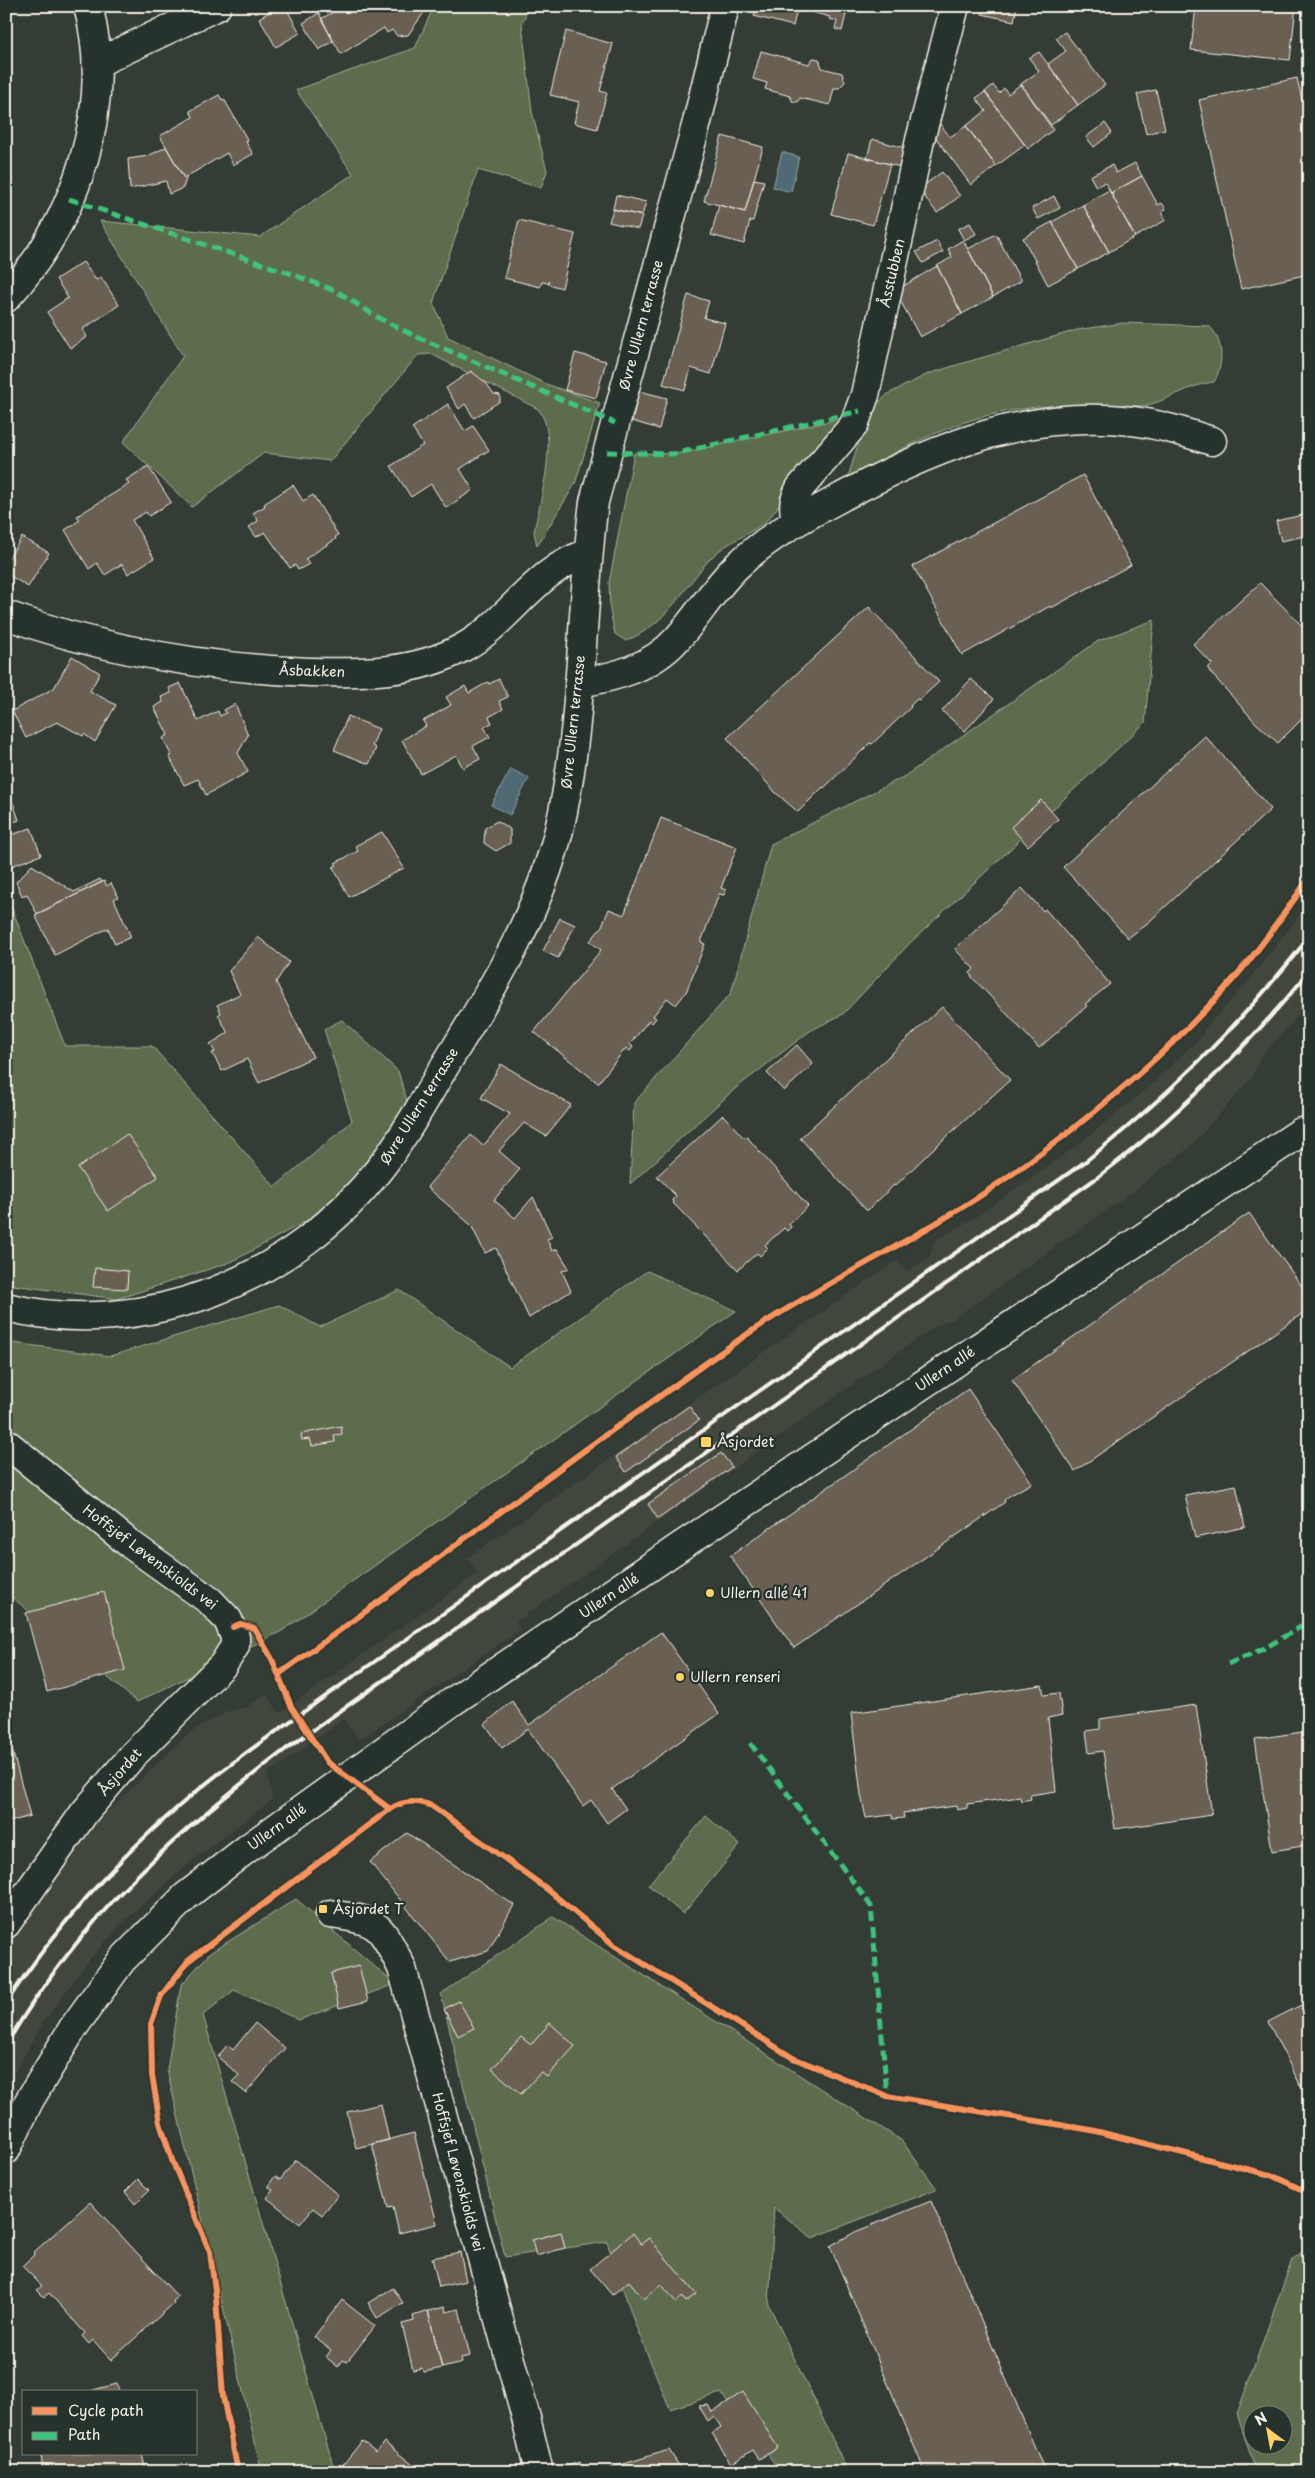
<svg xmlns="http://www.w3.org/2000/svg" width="1315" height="2478" font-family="'Playpen Sans',sans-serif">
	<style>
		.built { fill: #43463e }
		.green { fill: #5d6c4e; stroke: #a8ae9b; fill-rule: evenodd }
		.water { fill: #4f6b75; stroke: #91a1a3 }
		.building { fill: #695f53; stroke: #f4f1e8 }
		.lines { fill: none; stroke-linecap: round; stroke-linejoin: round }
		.minor-casing { stroke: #f4f1e8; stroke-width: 31 }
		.minor { stroke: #26332d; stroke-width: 28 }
		.rail { stroke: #f4f1e8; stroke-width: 4 }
		.quiet { stroke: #40c37c; stroke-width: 5; stroke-dasharray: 10 5; stroke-linecap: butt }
		.cycleway-casing { stroke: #26332d; stroke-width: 9 }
		.cycleway { stroke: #f8935d; stroke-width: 6 }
		.poi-dot { fill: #ffd166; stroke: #26332d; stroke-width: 2 }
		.labels { text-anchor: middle; stroke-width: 4.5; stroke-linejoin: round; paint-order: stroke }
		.street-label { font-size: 14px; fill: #f4f1e8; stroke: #26332d }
		.poi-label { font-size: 14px; fill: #f4f1e8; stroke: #26332d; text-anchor: start }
	</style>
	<rect width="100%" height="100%" fill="#333c35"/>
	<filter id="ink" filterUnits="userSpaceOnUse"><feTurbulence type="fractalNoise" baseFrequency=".02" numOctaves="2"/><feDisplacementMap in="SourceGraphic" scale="10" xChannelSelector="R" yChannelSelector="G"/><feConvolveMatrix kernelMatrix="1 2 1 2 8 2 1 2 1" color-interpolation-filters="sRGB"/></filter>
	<g filter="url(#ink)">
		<path class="built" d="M1309,903V1003L1260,1058L1252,1078L1190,1147L1135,1190L953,1319L937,1325L516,1622L520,1630L359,1740L344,1719L267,1774L273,1799L192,1861L118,1927L90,1959L44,2021L6,2087V1948L93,1826L188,1734L228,1711L247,1707L266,1694L280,1713L478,1573L467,1558L897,1260L906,1272L930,1256L935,1240L973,1219L1031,1178L1079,1144L1152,1084L1204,1034L1203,1031L1246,984Z"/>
		<path class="green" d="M434,6H529L522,24L532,112L547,171L541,188L478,170L433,303L448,337L546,384L600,403L575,484L537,546L534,532C540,500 560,435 538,409L431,354L418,355L330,461L264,453L192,507L123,442L183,356L100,221L260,237L353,174L296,90L415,48Z
			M1123,323L1209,326C1224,340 1224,365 1214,382C1187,385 1168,402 1142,406C1080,403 1013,403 954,426C917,440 883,459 848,477L868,412L888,394L928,374L960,364L1077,330Z
			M845,418C832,432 816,444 805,459C791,478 785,501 769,518C752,535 726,541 710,559C681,591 668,623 626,641L615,634L610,611L609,583L634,453L676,454Z
			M1154,620L1145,723L910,943L843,1014L810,1031L736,1088L630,1184L634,1103L731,993L771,844L905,776L1098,641Z
			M6,893L65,1046H152L275,1187L352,1121L324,1029L342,1020L398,1071L407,1101L375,1165L317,1215L231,1262L117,1299L6,1284Z
			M647,1271L736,1311L282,1631L137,1702L6,1592V1342L110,1356L279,1305L320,1327L399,1290L510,1367Z
			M706,1816L740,1845L683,1914L648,1885Z
			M296,1899L395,1984L299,2020L234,1990L203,2015L335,2472H262L167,2070L181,1985L210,1953Z
			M553,1917L902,2141L937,2189L812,2238L774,2208L769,2305L848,2472H781L721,2393L670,2409L635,2324L607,2242L505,2257L441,1994Z
			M1309,2246V2472H1256L1237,2414L1292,2260ZM1252,2416H1282V2446H1252Z"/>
		<path class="water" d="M782,152L799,157L791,192L773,187Z
			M511,769L529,778L510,815L491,805Z"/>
		<path class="building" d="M280,6H285L300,33L276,47L259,18Z
			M343,6H422L421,8L425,11L408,35L397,36L392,30L387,33L384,28L341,54L321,19Z
			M757,6H798L793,26L754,16Z
			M805,6H848L842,31L835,29L837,21L829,19L830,17L804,10Z
			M983,6H1017L1014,21L982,14Z
			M1196,6H1296L1290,60L1191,50Z
			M319,13L333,41L319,50L303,23Z
			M566,31L613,44L600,91L607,93L597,129L574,123L579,102L550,95Z
			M1065,32L1105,85L1078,105L1048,64L1066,51L1056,38Z
			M761,51L809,64L813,58L819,59L822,68L842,73L845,82L839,88H834L830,105L800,98L797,102H793L790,96L765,89L767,83L753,79Z
			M1039,52L1078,105L1051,125L1021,84L1039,71L1029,58Z
			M1297,78L1309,131V274L1241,289L1199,100Z
			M1021,84L1053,130L1028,149L985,92L993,85L999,93L1004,88L1008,94Z
			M1156,90L1165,129L1146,134L1137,94Z
			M985,92L1025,145L996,166L966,126L986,111L976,98Z
			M219,95L222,100L224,99L248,141L246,142L253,154L233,165L227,153L184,178L160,136L193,117L190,111Z
			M1105,123L1112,133L1094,147L1086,137Z
			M940,124L950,137L966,126L996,166L971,185L931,131Z
			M722,136L763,147L745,212L704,201Z
			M872,139L905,148L900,167L867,158Z
			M166,147L184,178L187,176L183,188L169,194L166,181L130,189L128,159L148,156Z
			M848,153L890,164L873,225L831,214Z
			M1135,163L1142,176L1111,193L1105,182L1096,187L1090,176L1112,165L1116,173Z
			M942,172L960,196L937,213L919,189Z
			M1142,176L1158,205L1162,203L1166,209L1162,212L1166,220L1135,237L1111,193Z
			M754,179L764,181L753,221H750L744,244L711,235L719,205L745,212Z
			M1109,190L1135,237L1109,252L1083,205Z
			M616,195L646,202L642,216L613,209Z
			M1054,196L1060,208L1038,219L1032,208Z
			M1083,205L1109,252L1078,269L1052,222Z
			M613,209L642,216L638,229L609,222Z
			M519,220L575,234L562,288L548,284L549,281L548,283L542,282L540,287L504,278Z
			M1052,222L1078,269L1048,285L1023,238Z
			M970,223L976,234L964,240L958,229Z
			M996,234L1021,281L993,297L968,249Z
			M963,240L993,297L962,314L937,266L952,257L948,249Z
			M937,241L943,252L923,263L916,252Z
			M83,262L96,280L101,277L119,305L83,329L87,337L70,348L47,312L68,298L56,279Z
			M937,266L962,314L920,337L895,291Z
			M688,295L709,301L704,318L725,323L711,374L691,368L685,390L663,384Z
			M575,353L606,361L596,398L565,390Z
			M471,371L486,383L494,394L500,395V401L474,418L465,404L459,409L446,388Z
			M639,391L667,398L659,429L632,421Z
			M448,404L465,431L473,426L489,450L460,469L473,490L446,508L431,484L411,497L391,466L423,445L412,428Z
			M148,466L171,502L149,516L146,512L132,520L154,558L128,574L122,564L105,575L97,563L89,569L65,530L80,520L77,516L129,484L126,480Z
			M1083,475L1131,565L1051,608L1050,606L962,655L913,566Z
			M293,485L303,501L313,495L338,535L335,537L336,539L305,559L309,564L298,570L295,565L290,568L265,532L256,537L249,527L258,521L253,513L265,506L264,504Z
			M1307,514L1309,535L1281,541L1276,521Z
			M22,537L49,553L28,587L6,573V562Z
			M1260,583L1309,633V715L1305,718L1304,717L1278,743L1256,723L1210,672L1208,668L1212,664L1193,644Z
			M869,607L939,682L919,700L917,699L910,706L911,707L872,744L870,743L824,788L823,787L798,812L775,792L727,738Z
			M72,656L100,673L90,691L116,705L95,742L84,734L83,736L57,722L26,738L12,711L54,688Z
			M499,679L508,697L499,701L503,709L489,717L492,723L484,727L490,737L473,746L480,759L463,768L456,755L421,774L402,740L426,726L423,721L451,705L446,697L465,686L469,693L488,682L489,684Z
			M971,679L994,699L965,731L942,711Z
			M180,683L198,721L218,711L220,716L226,713L224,710L235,704L248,735L238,753L248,772L206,795L198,779L184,785L169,756L171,755L163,738L168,735L154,707L163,702L161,697L171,693L169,688Z
			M348,716L379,729L372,746L376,748L369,764L334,750Z
			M1205,736L1271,809L1150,921L1128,938L1063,867Z
			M6,783L19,820L6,825Z
			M1041,800L1058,819L1028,846L1011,827Z
			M661,818L737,847L721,888L726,890L724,895L719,894L701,942L705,944L686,992L676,1005L667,998L653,1016L656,1018L652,1023L649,1020L630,1044L633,1047L630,1051L626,1048L598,1083L534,1032L601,950L590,941L601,928L609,909L624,915Z
			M497,821L510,829V843L496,851L484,843L485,828Z
			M31,828L41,855L11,866L6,853V837Z
			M382,832L404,868L349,897L333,867L337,865L335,863L358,851L355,846Z
			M32,865L74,892L100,879L102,882L37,914L27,894L22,896L16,882Z
			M104,881L107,886L111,883L118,897L114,899L131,937L115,944L108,928L55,955L35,915Z
			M1022,888L1043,911L1045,909L1110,984L1089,1001L1085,1004L1087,1006L1039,1048L972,977L970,973L974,969L955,949Z
			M560,918L575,925L558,958L543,951Z
			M258,937L289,962L276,982L313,1057L259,1083L247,1059L222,1071L212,1053L215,1052L210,1044L228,1033L218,1015L221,1013L217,1005L240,994L229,971Z
			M942,1007L1010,1080L934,1148L895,1186L894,1185L868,1210H866L800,1138Z
			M797,1045L813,1064L784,1091L767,1073Z
			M501,1064L571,1105L546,1136L524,1123L499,1151L520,1169L494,1200L515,1218L533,1197L552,1237L547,1239L552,1251L557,1249L569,1268L562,1271L571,1291L529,1318L496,1248L485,1253L471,1225L427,1187L471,1135L483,1146L510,1114L481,1098Z
			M723,1115L744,1138L746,1136L808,1206L789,1224L791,1227L787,1231L784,1228L765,1245L768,1248L760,1256L757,1253L738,1270L673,1203L672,1200L676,1196L657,1176Z
			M127,1134L158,1177L108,1211L78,1168Z
			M1249,1213L1309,1296V1309L1075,1471L1012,1380Z
			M95,1268L128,1271L127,1289L93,1287Z
			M968,1389L1032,1483L1009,1496L1004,1500L1005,1502L794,1648L730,1556Z
			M689,1406L699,1420L626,1472L616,1457Z
			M341,1426L342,1434L334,1435L335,1442L312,1446L310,1439L302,1440L301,1434Z
			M721,1453L732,1467L658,1519L648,1504Z
			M1236,1485L1245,1527L1195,1538L1185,1495Z
			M104,1592L125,1670L47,1692L26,1613Z
			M661,1632L719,1714L612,1789L626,1809L607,1823L591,1800L583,1806L528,1729L502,1748L485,1724L512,1701L529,1725Z
			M1042,1685L1044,1695L1059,1693L1062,1715L1048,1718L1056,1791L1030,1795L1031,1799L1021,1801L1020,1797L967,1804V1808L957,1810L956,1806L903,1813L904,1818L893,1819L892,1815L866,1818L861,1795L851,1713Z
			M1196,1705L1212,1815L1115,1829L1103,1751L1089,1753L1086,1731L1100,1729V1719Z
			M1309,1731V1845L1272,1851L1255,1739Z
			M6,1738H9L30,1816L6,1823Z
			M407,1833L514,1905L488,1951L450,1962L370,1862Z
			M359,1966L368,2001L339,2008L331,1973Z
			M459,2001L474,2028L458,2036L444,2009Z
			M1309,2001V2102L1268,2022Z
			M255,2023L285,2048L246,2093L232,2082L239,2075L218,2057L227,2045L233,2050Z
			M550,2023L575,2046L547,2077L541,2072L521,2094L492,2069L521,2037L531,2045Z
			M381,2104L389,2140L356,2148L347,2112Z
			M414,2133L437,2224L399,2233L393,2207L388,2208L372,2144Z
			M296,2160L338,2195L322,2215L313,2208L300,2224L267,2198L273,2190L268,2186L275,2176L280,2180Z
			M138,2179L149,2190L135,2204L125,2192Z
			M931,2201L1044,2469L1038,2472H925L830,2246L855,2232Z
			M90,2202L178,2297L173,2301L174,2303L111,2360L93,2340L89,2344L82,2336L85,2333L49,2293L44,2297L37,2290L42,2286L22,2266L35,2254L34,2252Z
			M561,2232L565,2248L536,2256L532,2240Z
			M633,2233L641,2244L649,2238L696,2294L686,2302L682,2297L676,2302L661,2284L644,2299L629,2281L612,2295L590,2269Z
			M460,2252L466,2281L439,2287L432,2258Z
			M393,2288L403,2303L377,2318L368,2303Z
			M342,2300L375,2326L347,2362L343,2360L338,2367L326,2357L331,2350L314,2337Z
			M445,2307L446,2312L459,2309L470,2356L461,2358L462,2363L442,2368L428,2311Z
			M428,2311L442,2368L424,2372L422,2368L413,2370L402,2324L414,2321L413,2316Z
			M117,2384L119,2392H93V2390Z
			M743,2392L778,2448L759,2459L753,2450L731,2464L712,2433L721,2427L714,2416L708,2421L699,2406L708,2405L712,2412Z
			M362,2441L376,2452L384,2442L422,2472H350L342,2466Z
			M669,2450L683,2472H605L604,2470Z
			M41,2454H142L146,2472H43Z
			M580,2462L583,2472H565L564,2467Z
			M1245,2465L1248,2472H1217Z"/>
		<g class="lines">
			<defs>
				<path id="minor" d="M97,63L217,6
					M6,298C76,222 115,107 88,6
					M797,521C792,508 794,500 800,488L854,425L865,395L920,140L955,6
					M6,615C106,651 204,668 310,672C362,673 414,674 462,648C509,623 535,569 587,554
					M579,683C615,677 651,668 677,639C698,616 714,588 737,566C770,534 810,514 851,492C938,446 1031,409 1132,421C1159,424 1186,433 1212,441
					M6,1307C145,1341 295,1279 381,1167C409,1131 430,1089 454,1051C497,981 539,911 559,830C584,723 580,611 594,502L697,122L725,6
					M6,1443L130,1544L210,1601L228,1620L235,1637V1646L223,1665L134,1754L84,1813L6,1924
					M330,1914C380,1921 379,1923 402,1968L526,2418L539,2472
					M6,2150L29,2101L73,2028L122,1960L186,1896L248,1848L452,1702L678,1548L1301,1132"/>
			</defs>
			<use href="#minor" class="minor-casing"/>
			<use href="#minor" class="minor"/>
			<path class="rail" d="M6,2003C54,1930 112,1864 178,1807C226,1765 279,1730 330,1693L1086,1161C1171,1094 1242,1023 1309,937
				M6,2045C81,1918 170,1837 286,1749L1098,1177C1177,1117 1245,1049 1309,972"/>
			<path class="quiet" d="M69,199L292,274L338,292L377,317L413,335L615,423
				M607,452L673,454L860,411
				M1228,1664L1265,1648L1309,1622
				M750,1743L871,1906L887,2096"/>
			<defs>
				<path id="cycleway" d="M233,1627L240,1624L254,1628L272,1659L291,1706L327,1762L390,1809
					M279,1674C402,1587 522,1494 646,1406C683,1380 720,1352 758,1327C830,1280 908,1243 980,1196C1073,1134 1175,1050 1247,963C1269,936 1289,907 1309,878
					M238,2472L223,2397L216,2298L210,2252L172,2160L160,2123L152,2075L151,2024L161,1996L188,1961L390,1809C404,1800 417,1800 432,1806L547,1889L614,1945L793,2058L887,2096L1091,2130L1271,2175L1309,2193"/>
			</defs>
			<use href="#cycleway" class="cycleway-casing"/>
			<use href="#cycleway" class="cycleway"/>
		</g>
	</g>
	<g class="poi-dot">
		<rect x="700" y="1436" width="12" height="12" rx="2.5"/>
		<circle cx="710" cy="1593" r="5"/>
		<circle cx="680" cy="1677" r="5"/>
		<rect x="318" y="1904" width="10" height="10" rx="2.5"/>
	</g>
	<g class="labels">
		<g class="street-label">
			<text transform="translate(892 273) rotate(-77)" y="5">Åsstubben</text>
			<text transform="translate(641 325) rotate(-75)" y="5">Øvre Ullern terrasse</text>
			<text transform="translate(312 671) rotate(2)" y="5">Åsbakken</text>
			<text transform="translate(573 722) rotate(-84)" y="5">Øvre Ullern terrasse</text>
			<text transform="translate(419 1106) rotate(-58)" y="5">Øvre Ullern terrasse</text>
			<text transform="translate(945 1369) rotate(-34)" y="5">Ullern allé</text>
			<text transform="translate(150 1557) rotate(37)" y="5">Hoffsjef Løvenskiolds vei</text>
			<text transform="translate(609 1596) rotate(-34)" y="5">Ullern allé</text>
			<text transform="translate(120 1772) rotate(-49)" y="5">Åsjordet</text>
			<text transform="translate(277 1827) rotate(-36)" y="5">Ullern allé</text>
			<text transform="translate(458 2172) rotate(75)" y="5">Hoffsjef Løvenskiolds vei</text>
		</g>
		<g class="poi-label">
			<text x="717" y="1447">Åsjordet</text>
			<text x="720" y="1598">Ullern allé 41</text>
			<text x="690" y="1682">Ullern renseri</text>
			<text x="333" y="1914">Åsjordet T</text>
		</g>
	</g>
	<rect width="1315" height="2478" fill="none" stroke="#26332d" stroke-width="25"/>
	<rect x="12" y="12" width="1290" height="2453" fill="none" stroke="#f4f1e8" stroke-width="2" filter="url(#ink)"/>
	<rect x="22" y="2390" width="175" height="65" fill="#26332d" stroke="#787f78"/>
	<rect x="32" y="2407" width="25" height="8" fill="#f8935d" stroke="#787f78"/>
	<text x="68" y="2416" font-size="15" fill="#f4f1e8">Cycle path</text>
	<rect x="32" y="2432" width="25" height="8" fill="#40c37c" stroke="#787f78"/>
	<text x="68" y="2440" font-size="15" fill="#f4f1e8">Path</text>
	<g transform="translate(1268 2430) rotate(328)"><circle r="24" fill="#26332d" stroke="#787f78"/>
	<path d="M0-4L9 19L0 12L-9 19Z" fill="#ffd166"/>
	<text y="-8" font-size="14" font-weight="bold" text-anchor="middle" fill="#f4f1e8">N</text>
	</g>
</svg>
